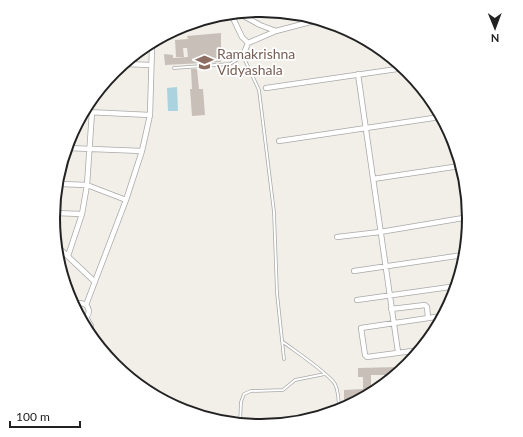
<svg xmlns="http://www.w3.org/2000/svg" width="523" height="437" font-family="Lato,sans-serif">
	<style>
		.water { fill: #aad3df }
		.building { fill: #c7bfb8 }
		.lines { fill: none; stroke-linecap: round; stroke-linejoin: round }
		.service-casing { stroke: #a9a9a9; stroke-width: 3.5 }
		.minor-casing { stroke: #a9a9a9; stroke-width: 6 }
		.service { stroke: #fff; stroke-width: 2 }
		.minor { stroke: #fff; stroke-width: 4.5 }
		.labels { text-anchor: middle; stroke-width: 3.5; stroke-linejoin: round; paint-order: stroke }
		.education-label { font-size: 14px; fill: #785e54; stroke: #fff; text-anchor: start }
		.rim { fill: none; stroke: #222; stroke-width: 2 }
	</style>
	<rect width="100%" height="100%" fill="#f2efe9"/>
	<path class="water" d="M177,87L178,111H168L167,88Z"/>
	<path class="building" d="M221,33V62L165,65L164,54L173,55V58L188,57L187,48H183L184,57H176L175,40L188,39L187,36Z
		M191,69H197L199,89H203L205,115L192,116L190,89H192Z
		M399,367V372L394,376H391V378L385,382V375H371V391L358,400H344V390L363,389V377H358V368Z"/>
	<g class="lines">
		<defs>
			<path id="service" d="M244,53L243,56L259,90L274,212L277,293L284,359
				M174,68L230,64L243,56
				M283,342C295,351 328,373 335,384C339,392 339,403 339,412
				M240,423L241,402L244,394L251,391L283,390L295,380L325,374"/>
			<path id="minor" d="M240,14L260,25L276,31L314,21
				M232,16L242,37L248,43L276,31
				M244,53L248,43
				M125,64L151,65
				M358,74L398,352
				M266,88L404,68
				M87,112L150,115
				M279,141L440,117
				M67,148L142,151
				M373,179L460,166
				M60,184L87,185L126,200
				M54,213L82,214
				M337,237L380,232L469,217
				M59,248L95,282
				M68,256L82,214L87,185L92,112
				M354,271L463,255
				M357,300L457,286
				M86,305L126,200L142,151L150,115L152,46
				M75,307L80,303C90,304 92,315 83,319
				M391,309L425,305L427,307L428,318
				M86,317L91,326V332
				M420,350L367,357L365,355L361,328L442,316"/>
		</defs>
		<use href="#service" class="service-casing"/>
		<use href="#minor" class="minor-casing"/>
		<use href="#service" class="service"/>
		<use href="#minor" class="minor"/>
	</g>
	<defs>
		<symbol id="school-bare" viewBox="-9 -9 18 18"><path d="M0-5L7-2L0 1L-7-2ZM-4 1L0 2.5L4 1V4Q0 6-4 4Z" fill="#8d6e63" stroke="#fff" stroke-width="2.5" paint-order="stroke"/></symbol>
	</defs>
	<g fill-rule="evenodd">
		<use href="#school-bare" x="192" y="50" width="25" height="25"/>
	</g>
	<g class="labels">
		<g class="education-label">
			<text x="217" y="59">Ramakrishna<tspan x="217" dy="16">Vidyashala</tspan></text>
		</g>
	</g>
	<path d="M0 0H523V437H0ZM60 218a201 201 0 1 1 402 0a201 201 0 1 1-402 0Z" fill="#fff" fill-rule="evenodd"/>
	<path class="rim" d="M60 218a201 201 0 1 1 402 0a201 201 0 1 1-402 0Z"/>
	<g transform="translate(495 28) rotate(179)" stroke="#ffffff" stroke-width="3" paint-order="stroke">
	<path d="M0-3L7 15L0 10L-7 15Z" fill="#222222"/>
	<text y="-6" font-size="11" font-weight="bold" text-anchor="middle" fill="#222222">N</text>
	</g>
	<path d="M10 421v6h70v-6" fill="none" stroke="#222222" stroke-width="2"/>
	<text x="16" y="421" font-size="12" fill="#222222" stroke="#ffffff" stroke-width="3" paint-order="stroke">100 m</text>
</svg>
